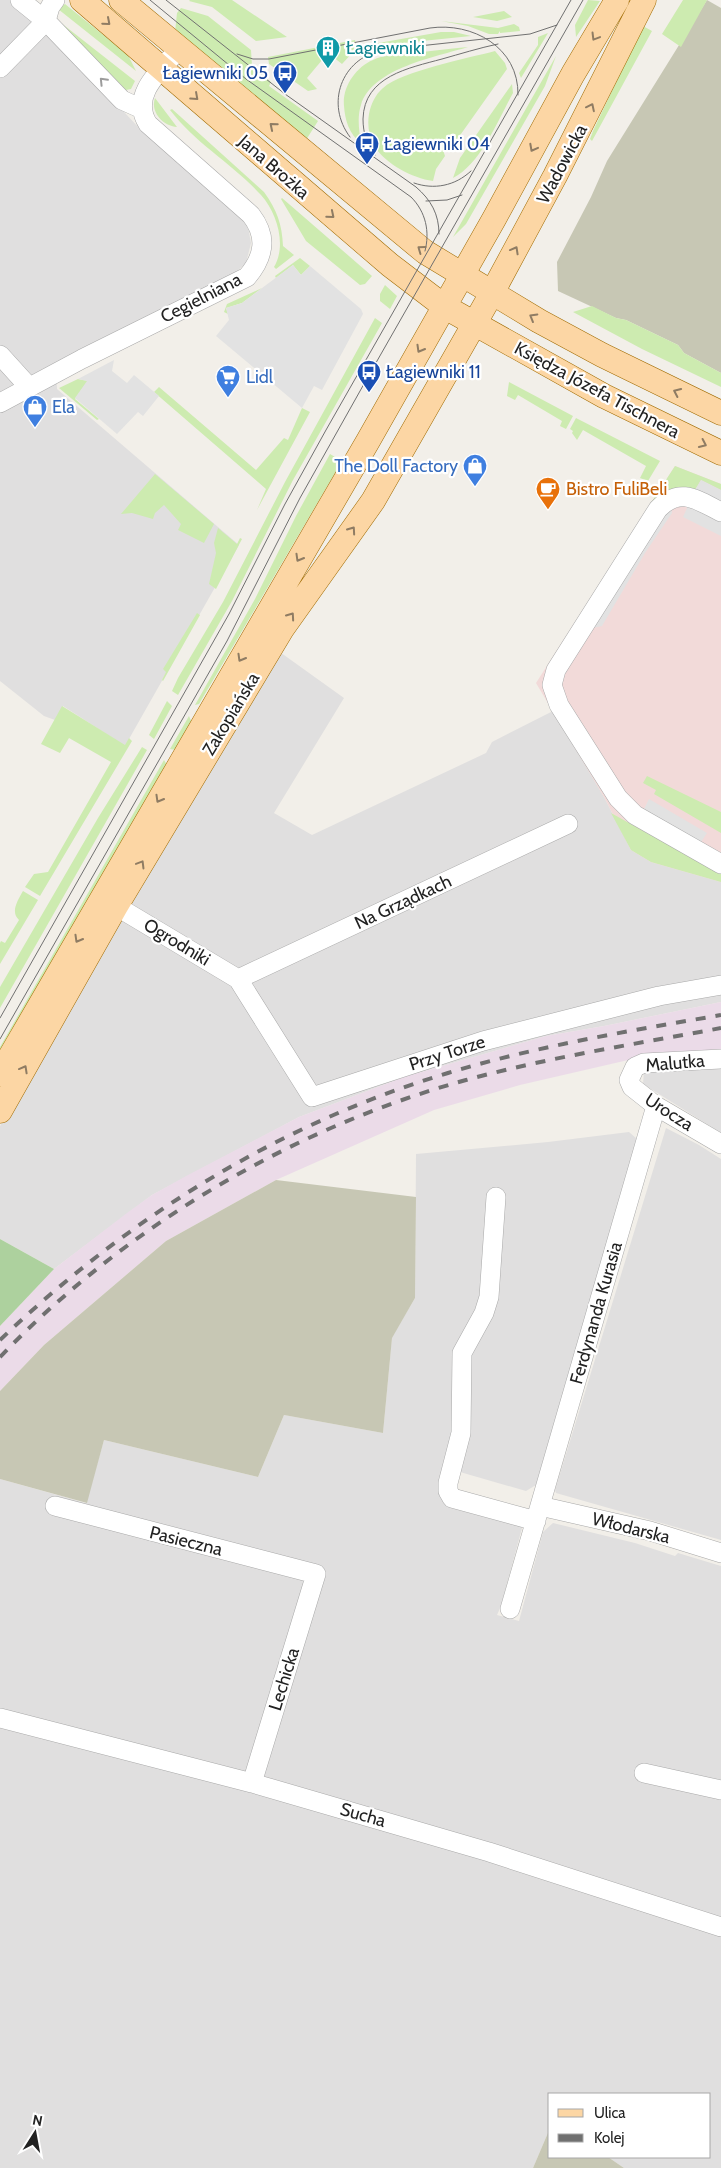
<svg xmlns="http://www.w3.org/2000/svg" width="721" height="2168" font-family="Cabin,sans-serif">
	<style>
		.residential { fill: #e0dfdf }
		.commercial { fill: #f2dad9 }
		.industrial { fill: #ebdbe8 }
		.construction { fill: #c7c7b4 }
		.grass { fill: #cdebb0 }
		.forest { fill: #add19e }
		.parking { fill: #e2e2e2 }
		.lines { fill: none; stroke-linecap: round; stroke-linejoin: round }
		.minor-casing { stroke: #a9a9a9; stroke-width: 20 }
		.major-casing { stroke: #a06b00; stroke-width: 25 }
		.minor { stroke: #fff; stroke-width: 19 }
		.major { stroke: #fcd6a4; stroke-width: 24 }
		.tram { stroke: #707070; stroke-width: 1 }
		.rail { stroke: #707070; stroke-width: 4; stroke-dasharray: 10 10; stroke-linecap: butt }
		.oneway { stroke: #8f7c63 }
		.oneway2 { stroke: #9c9c9c }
		.labels { text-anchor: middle; stroke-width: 4.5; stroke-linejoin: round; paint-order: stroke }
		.culture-label { font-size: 18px; fill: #0d838f; stroke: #fff; text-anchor: start }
		.transit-label { font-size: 18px; fill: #164399; stroke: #fff; text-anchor: start }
		.street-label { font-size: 18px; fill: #222; stroke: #fff }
		.shop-label { font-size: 18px; fill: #366cbe; stroke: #fff; text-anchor: start }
		.food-label { font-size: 18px; fill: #c56008; stroke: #fff; text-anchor: start }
	</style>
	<rect width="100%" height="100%" fill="#f2efe9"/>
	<path class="residential" d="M0,0H14L36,18L140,129L230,204L248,227L251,243L246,263L235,273L56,363L57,389L239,545L125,746L63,706L55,720L44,716L0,681Z
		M277,650L344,698L274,813L312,835L486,753L492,742L553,711L604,797L631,850L651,862L721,882V1002L604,1026L546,1036L404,1077L299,1117L152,1195L54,1269L0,1239V1126L125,906Z
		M721,1067V1133L643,1084L644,1071Z
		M666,1128L699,1145L721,1159V1540L556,1493L555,1490Z
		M629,1132L637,1139L536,1485L526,1491L460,1472L450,1508L521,1526L522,1528L501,1606L497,1615L519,1621L543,1532L553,1523L635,1543L675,1556L678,1553L721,1566V2168H624L608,2157H710V2094H550V2128L533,2168H0V1479L86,1503L104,1440L258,1477L284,1415L383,1433L392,1337L415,1298L416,1154L548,1142Z"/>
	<path class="commercial" d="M675,466L721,484V882L651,862L631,850L604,797L536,683Z"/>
	<path class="industrial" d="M721,1002V1049L650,1055L520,1085L434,1110L276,1180L166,1241L44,1345L0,1391V1326L54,1269L127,1213L152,1195L188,1175L299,1117L404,1077L546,1036L604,1026Z"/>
	<path class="construction" d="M707,0L721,8V373L684,353L678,345L626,320L616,318L558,291L557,262L591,197L607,161Z
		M276,1180L416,1197L415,1298L392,1338L383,1433L284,1415L258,1477L104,1440L87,1503L0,1479V1391L44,1345L166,1241Z
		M550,2128V2157H608L624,2168H533Z"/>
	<path class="grass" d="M190,0H232L287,37L256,41L212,7L189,1Z
		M588,0L600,1L576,37L575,25Z
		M683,0H707L681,47L662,34Z
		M65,4L128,55L136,71L58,9Z
		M181,8L208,16L251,50L252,66L271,82L269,86L318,121L306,140L175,32L177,13Z
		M504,11L512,17L497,21L473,17Z
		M56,19L135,81L131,89L121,91Z
		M441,21L498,28L514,24L519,27L520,31L500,33V31L498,34H489L468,26Z
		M643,26L652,31L592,141L590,139L593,131Z
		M441,32H454L471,36L383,45L368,49L367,45Z
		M548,33L521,78L519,73L538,45V37Z
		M355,40L356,49L342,64L328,53L307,78L317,89L308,91L269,64L268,57Z
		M468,47C436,57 372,68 361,105C357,117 359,130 361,143C349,134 345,120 344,106C342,87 356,67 373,60C383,55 396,55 407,54C427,51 448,49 468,47Z
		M495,51L505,63L507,69L456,141L450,140L443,150L445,156L436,169L433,181C412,178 386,164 375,147C369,137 367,125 369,114C371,104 375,95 383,88C402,71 469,58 495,51Z
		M556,56L545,86L466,224L453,237Z
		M512,84L513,93C498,120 481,164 453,178L460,158Z
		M155,98L177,127C163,126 150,112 155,98Z
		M172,109L264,192C277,210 282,224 283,246L294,255L276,269L274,267C287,245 277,213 261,195C233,164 196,144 170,110Z
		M282,198L372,276L365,284L360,285L306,241L281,199Z
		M300,258L310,266L301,275L293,265L276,278L275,276Z
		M385,285L397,296L390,309L380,301V294Z
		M262,288L242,303L226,308L228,314L224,312L227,304Z
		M592,306L616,318L626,320L678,345L684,353L721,373V387L642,349L573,312Z
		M375,318L382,323L293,480L232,601L178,695L172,691L178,678L223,602L285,482Z
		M78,379L88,381L75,399L99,419L97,420L59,388Z
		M509,382L573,416L566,429L560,426L562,421L518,395L515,400L507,396Z
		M159,387L256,470L284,438L288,440L302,408L310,412L257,510L266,489L154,392Z
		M576,418L660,461L648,481L640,478L646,466L583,430L577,440L572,433L573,431L570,429Z
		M330,454L342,461L199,704L195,705L255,599L296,516Z
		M675,466L721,484V490L701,480L695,490L666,491L647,509Z
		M155,474L214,524L204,543L178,530L181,524L164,505L155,513L153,519L132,513L121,514Z
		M218,528L237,544L240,538L242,539L216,589L209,584L216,553L214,543Z
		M197,613L200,615L163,681L162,680L166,672L163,669Z
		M167,701L172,706L154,739L149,735Z
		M62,706L125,745L129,738L132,741L40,896L25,887L34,874L48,872L111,762L69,738L60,753L41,744Z
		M189,716L192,723L176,750L170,749Z
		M142,747L147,750L0,1008V987L98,818Z
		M164,760L167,765L0,1054V1047Z
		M647,776L721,812V833L654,794L656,790L643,783Z
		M611,813L721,874V882L651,862L631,850Z
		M23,891L38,900L0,964V943L1,941L5,943L19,920C10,912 18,900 23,891Z"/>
	<path class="forest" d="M0,1239L54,1269L0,1326Z"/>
	<path class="parking" d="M293,265L301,275L310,266L361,309L363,314L322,390L314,386L302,408L216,336L229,320L226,308L242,303Z
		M114,360L112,371L127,383L134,375L159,396L143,416L138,412L117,434L75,398L87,381L78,379Z
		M701,480L721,490V506L695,490Z
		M685,504L721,521V536L683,517L687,508Z
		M671,505L672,513L645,553L602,626L593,628Z
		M649,799L707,833L701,842L643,811Z"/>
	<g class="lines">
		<defs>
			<path id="minor" d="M20,0L46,21L122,100L142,109
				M0,68L46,21L50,7L55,0
				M0,355L29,387
				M0,403L82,359L247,277C264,257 268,237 251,215L148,124C129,95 162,69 180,48
				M721,512C697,500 680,486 658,509L556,670L552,685L559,705L618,798L635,815L721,864
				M116,906L238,979L312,1097L483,1041L659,996L721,985
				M238,979L568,824
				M721,1059L644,1063L635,1067L629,1080L632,1087L656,1106L721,1144
				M496,1197L489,1297L484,1313L462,1353L461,1433L448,1483V1491L452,1498L536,1521
				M55,1506L316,1574L252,1783
				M540,1506L650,1531L721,1553
				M510,1609L656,1106
				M0,1718L252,1783L489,1852L721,1927
				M644,1773L721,1790"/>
			<path id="major" d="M82,0L390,265L445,307L604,396L721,453
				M121,0L425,252L539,321L602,355L721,413
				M0,1074L368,441L494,219L573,74L617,0
				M0,1111L116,906L282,629L373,501L492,293L555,176L644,0"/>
		</defs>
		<use href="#minor" class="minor-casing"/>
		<use href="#major" class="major-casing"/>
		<use href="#minor" class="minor"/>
		<use href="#major" class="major"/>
		<path class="tram" d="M150,0L246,79L411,197C426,212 430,232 425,251
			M166,0L285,94L416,187C431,200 439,214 439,234
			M237,54L253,59H269L430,28C472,22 519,47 518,95
			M350,137C325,104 341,59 382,50L530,34L557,25
			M375,155C367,145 363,133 363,119C364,76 409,68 442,59C460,54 479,48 498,44
			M414,183C434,190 455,186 471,171
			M426,201L447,200L462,195
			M0,1018L229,614L285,504L326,430L571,0
			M0,1039L227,641L300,498L369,375L583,0"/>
		<path class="rail" d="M0,1340C128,1218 278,1124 448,1073C537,1046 629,1031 721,1015
			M0,1357C125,1227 292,1128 466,1080C550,1057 636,1044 721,1028"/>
	</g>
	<defs><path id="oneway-chevron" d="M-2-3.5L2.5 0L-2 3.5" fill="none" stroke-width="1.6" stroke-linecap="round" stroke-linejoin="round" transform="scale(1.25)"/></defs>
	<g class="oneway">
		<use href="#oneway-chevron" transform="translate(107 22) rotate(41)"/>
		<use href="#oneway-chevron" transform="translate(595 37) rotate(121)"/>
		<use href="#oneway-chevron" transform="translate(195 97) rotate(42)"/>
		<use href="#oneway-chevron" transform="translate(591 107) rotate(-64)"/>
		<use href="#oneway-chevron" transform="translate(273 126) rotate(-140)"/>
		<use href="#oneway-chevron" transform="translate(533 148) rotate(118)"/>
		<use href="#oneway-chevron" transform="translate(331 215) rotate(40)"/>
		<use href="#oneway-chevron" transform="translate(421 249) rotate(-144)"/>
		<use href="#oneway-chevron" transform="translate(515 250) rotate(-61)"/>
		<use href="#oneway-chevron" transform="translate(533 317) rotate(-150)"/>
		<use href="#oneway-chevron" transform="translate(420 349) rotate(120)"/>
		<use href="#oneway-chevron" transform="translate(677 392) rotate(-155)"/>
		<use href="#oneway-chevron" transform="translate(703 444) rotate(25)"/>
		<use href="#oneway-chevron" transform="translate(352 530) rotate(-55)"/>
		<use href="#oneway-chevron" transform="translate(299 558) rotate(120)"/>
		<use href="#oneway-chevron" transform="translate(291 616) rotate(-55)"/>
		<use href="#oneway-chevron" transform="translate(241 658) rotate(120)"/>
		<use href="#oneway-chevron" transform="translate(159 799) rotate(120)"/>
		<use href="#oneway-chevron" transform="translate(141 864) rotate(-59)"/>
		<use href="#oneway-chevron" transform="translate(78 939) rotate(120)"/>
		<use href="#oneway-chevron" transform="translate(24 1069) rotate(-61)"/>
	</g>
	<use class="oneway2" href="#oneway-chevron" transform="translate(103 81) rotate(-134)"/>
	<defs>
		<symbol id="building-pin" viewBox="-11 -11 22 30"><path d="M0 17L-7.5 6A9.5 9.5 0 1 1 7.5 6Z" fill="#0f9aa8" stroke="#fff"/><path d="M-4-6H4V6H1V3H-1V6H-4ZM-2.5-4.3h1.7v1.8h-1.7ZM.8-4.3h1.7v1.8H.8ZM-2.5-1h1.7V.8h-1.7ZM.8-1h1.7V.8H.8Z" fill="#fff"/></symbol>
		<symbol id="bus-pin" viewBox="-11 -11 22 30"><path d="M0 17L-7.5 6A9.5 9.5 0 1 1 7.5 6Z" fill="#1a4fb4" stroke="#fff"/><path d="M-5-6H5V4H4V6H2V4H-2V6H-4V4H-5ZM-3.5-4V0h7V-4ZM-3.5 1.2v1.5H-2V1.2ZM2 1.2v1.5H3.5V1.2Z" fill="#fff"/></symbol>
		<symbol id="supermarket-pin" viewBox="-11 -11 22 30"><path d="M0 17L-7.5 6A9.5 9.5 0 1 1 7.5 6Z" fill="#3f7fe0" stroke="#fff"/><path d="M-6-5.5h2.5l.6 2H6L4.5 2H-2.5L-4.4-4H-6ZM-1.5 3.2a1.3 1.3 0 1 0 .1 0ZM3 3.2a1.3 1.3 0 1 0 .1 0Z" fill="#fff"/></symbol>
		<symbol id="shop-pin" viewBox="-11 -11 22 30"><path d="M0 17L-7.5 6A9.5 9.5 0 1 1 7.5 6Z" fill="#3f7fe0" stroke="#fff"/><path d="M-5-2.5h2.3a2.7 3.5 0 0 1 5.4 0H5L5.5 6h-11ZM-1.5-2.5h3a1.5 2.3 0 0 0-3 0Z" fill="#fff"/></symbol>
		<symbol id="cafe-pin" viewBox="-11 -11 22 30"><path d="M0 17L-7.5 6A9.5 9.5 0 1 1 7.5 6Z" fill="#e8710a" stroke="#fff"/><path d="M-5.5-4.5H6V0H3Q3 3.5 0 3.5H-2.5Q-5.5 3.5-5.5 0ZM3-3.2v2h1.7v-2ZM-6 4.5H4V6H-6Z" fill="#fff"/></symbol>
	</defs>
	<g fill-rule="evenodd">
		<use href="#building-pin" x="314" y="34" width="28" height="38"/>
		<use href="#bus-pin" x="271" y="59" width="28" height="38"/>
		<use href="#bus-pin" x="353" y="130" width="28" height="38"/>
		<use href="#bus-pin" x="355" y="358" width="28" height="38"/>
		<use href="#supermarket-pin" x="214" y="363" width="28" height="38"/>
		<use href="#shop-pin" x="21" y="393" width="28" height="38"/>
		<use href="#shop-pin" x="461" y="452" width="28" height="38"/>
		<use href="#cafe-pin" x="534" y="475" width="28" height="38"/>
	</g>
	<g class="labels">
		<g class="culture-label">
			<text x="346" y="54">Łagiewniki</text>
		</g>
		<g class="transit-label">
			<text x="268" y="79" text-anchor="end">Łagiewniki 05</text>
			<text x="384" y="150">Łagiewniki 04</text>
			<text x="386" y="378">Łagiewniki 11</text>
		</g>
		<g class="street-label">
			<text transform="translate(562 164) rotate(-62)" y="6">Wadowicka</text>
			<text transform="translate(274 167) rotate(41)" y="6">Jana Brożka</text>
			<text transform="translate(201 298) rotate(-27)" y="6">Cegielniana</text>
			<text transform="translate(597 390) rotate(28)" y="6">Księdza Józefa Tischnera</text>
			<text transform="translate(231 714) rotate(-59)" y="6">Zakopiańska</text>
			<text transform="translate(403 902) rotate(-25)" y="6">Na Grządkach</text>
			<text transform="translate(177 942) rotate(31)" y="6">Ogrodniki</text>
			<text transform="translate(447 1053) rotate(-18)" y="6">Przy Torze</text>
			<text transform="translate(675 1063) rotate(-5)" y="6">Malutka</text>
			<text transform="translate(669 1112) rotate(33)" y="6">Urocza</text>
			<text transform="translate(596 1313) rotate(-74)" y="6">Ferdynanda Kurasia</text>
			<text transform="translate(631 1528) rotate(14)" y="6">Włodarska</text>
			<text transform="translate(186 1541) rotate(14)" y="6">Pasieczna</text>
			<text transform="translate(284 1679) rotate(-73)" y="6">Lechicka</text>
			<text transform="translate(363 1815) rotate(16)" y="6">Sucha</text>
		</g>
		<g class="shop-label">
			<text x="246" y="383">Lidl</text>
			<text x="52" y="413">Ela</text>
			<text x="458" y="472" text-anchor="end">The Doll Factory</text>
		</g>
		<g class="food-label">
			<text x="566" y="495">Bistro FuliBeli</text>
		</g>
	</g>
	<rect x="548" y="2093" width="162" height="65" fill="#ffffff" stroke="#a7a7a7"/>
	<rect x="558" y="2109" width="25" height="8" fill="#fcd6a4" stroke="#a7a7a7"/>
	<text x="594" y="2118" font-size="15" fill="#222222">Ulica</text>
	<rect x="558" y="2134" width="25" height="8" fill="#707070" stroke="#a7a7a7"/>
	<text x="594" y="2143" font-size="15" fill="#222222">Kolej</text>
	<g transform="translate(35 2133) rotate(11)" stroke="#ffffff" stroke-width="4" paint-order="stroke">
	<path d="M0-4L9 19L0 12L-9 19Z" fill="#222222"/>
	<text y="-8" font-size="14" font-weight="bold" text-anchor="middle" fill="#222222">N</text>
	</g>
</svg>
